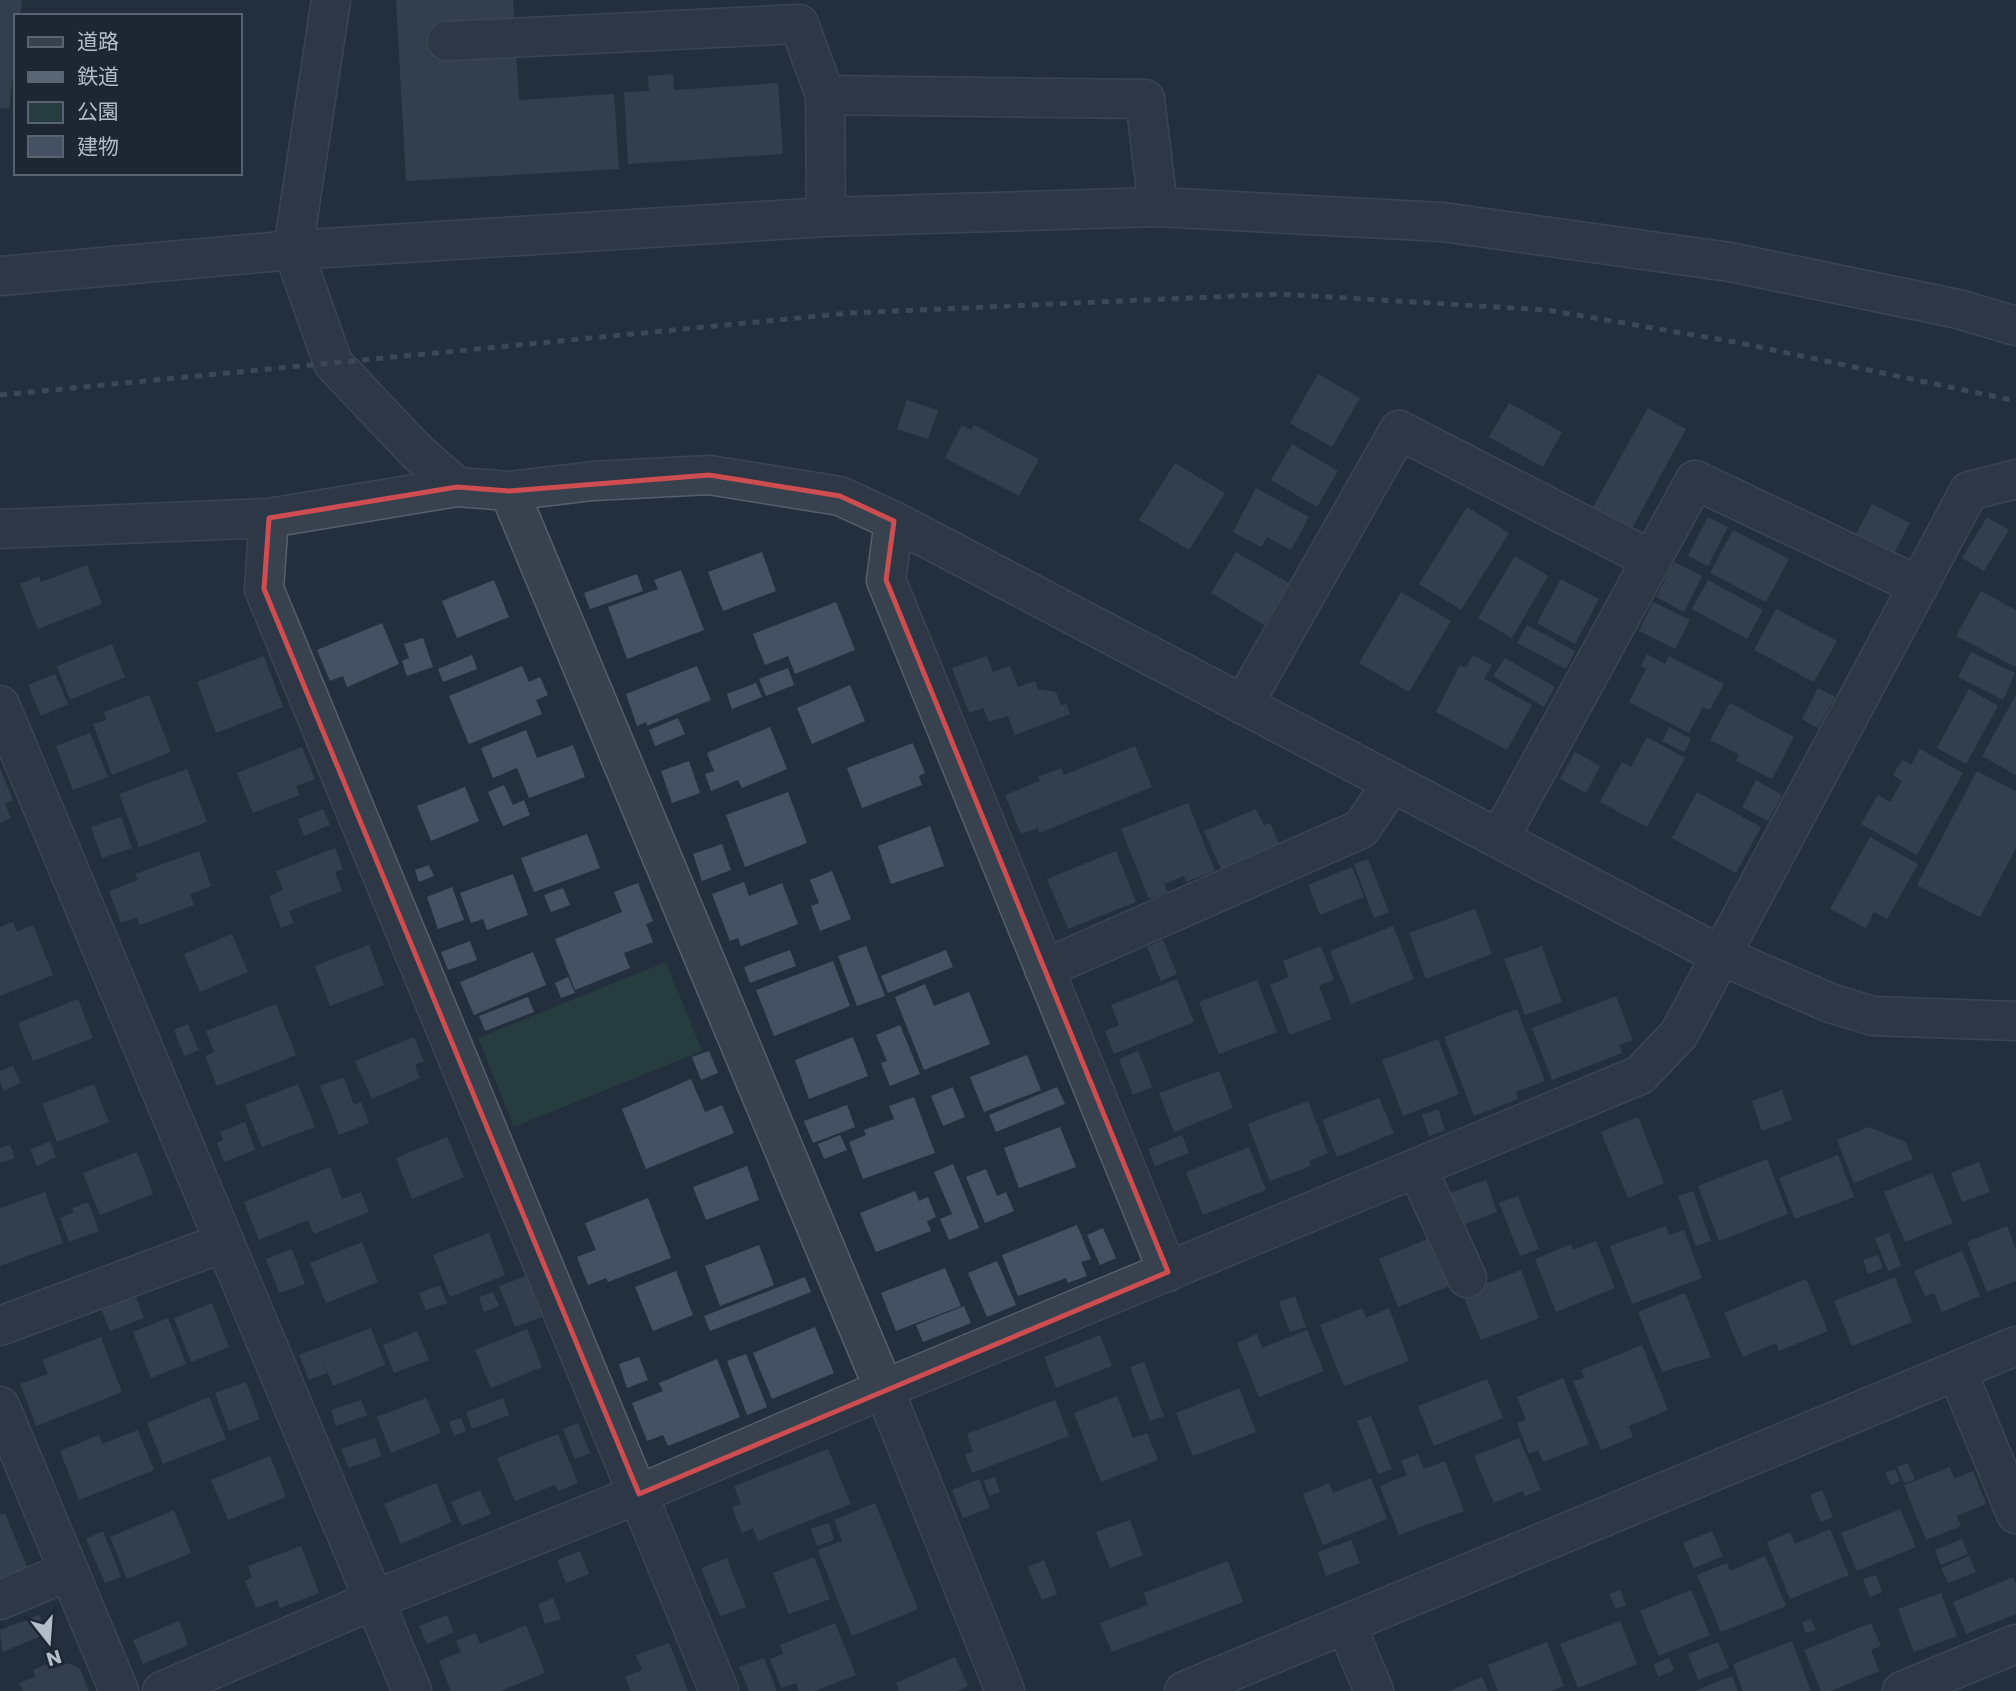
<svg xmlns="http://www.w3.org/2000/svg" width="2016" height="1691" font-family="Poppins,'Noto Sans JP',sans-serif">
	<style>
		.green { fill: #263c3f }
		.building { fill: #455162 }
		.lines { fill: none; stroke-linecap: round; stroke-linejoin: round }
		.minor-casing { stroke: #565f6c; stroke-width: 41 }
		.minor { stroke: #38414e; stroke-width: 38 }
		.rail { stroke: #5a6575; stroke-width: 5; stroke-dasharray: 7 7; stroke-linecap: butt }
		.marked { fill: none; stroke: #ce4d50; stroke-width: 5; stroke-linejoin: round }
	</style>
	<rect width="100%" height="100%" fill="#242f3e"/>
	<path class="green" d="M666,962L702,1051L514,1127L478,1038Z"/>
	<path class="building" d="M0,0H22L20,16H16V52L9,109L0,108Z
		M396,0H513L519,100L614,94L619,169L406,181Z
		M673,74L674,90L778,83L783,154L628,164L624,92L649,91L648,76Z
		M1318,374L1360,398L1332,447L1290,423Z
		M907,400L938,410L928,439L897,429Z
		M1509,403L1562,432L1543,467L1489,437Z
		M1648,408L1686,429L1631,530L1592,509Z
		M962,425L971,430L974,425L1039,459L1019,496L945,458Z
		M1292,444L1338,471L1317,507L1271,480Z
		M1175,463L1225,493L1189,550L1139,520Z
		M1256,488L1309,517L1291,550L1267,537L1261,547L1233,532Z
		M1872,504L1910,523L1894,553L1856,534Z
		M1467,507L1509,533L1461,610L1419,584Z
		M1708,517L1728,527L1708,566L1688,556Z
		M1987,517L2009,530L1984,571L1962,558Z
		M1733,530L1789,559L1766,602L1710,573Z
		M762,552L776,591L723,611L708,572Z
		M1236,552L1289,583L1264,625L1211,593Z
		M1515,556L1548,576L1512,638L1478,618Z
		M1674,562L1702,576L1684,612L1656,597Z
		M87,565L102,604L38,629L20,584L39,576L41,582Z
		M681,570L704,630L627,659L608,607L658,589L654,580Z
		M637,574L643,591L590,609L584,593Z
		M1561,579L1599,599L1575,644L1537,623Z
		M494,580L509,617L457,638L442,601Z
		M1708,580L1763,610L1747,639L1692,609Z
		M1981,591L2016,610V667L1956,636Z
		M1401,592L1451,621L1409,692L1359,663Z
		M836,602L855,650L795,674L788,656L765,665L753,634Z
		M1653,602L1690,620L1675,649L1639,631Z
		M1776,609L1837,641L1814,682L1754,650Z
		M382,623L399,664L347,687L343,676L330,681L317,650Z
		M1527,625L1575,651L1566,669L1517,643Z
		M423,638L433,667L407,676L402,661L409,658L404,644Z
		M112,644L125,677L70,700L57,666Z
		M1971,652L2015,673L2003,700L1958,677Z
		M1647,654L1665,664L1669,656L1724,684L1710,710L1703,707L1689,733L1629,702L1646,669L1641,666Z
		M472,655L477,669L443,682L438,669Z
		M1473,655L1492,665L1484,679L1532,705L1507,750L1436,712L1460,665L1466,668Z
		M264,656L283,707L216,733L197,682Z
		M987,656L993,672L1010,666L1018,687L1035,681L1038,689L1056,692L1061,705L1066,704L1070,714L1015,735L1008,716L989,722L983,708L969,713L952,668Z
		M1505,658L1555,687L1544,707L1493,676Z
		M522,666L529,682L540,677L548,695L536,700L542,714L469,744L449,696Z
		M697,666L711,700L647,726L646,722L637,726L626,694Z
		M788,668L794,685L766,696L759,679Z
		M55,674L68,704L41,716L28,685Z
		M756,683L762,697L732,709L727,694Z
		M850,685L865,721L812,744L797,708Z
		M1818,688L1835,697L1818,728L1802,719Z
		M1969,689L1998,706L1966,764L1937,748Z
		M149,695L171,752L112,775L93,724L107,720L104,712Z
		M2016,695V775L1982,756Z
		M1730,703L1794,737L1772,779L1736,761L1739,755L1710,740Z
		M678,718L685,734L655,746L649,730Z
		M770,727L787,769L742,788L738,780L711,791L705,774L714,771L707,753Z
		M1669,727L1691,739L1684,752L1662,741Z
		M526,730L537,758L573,745L585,777L529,798L517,768L493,778L481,748Z
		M90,733L108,777L73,790L56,746Z
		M1647,737L1685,758L1647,827L1600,802L1622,762L1631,767Z
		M913,743L925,773L919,776L922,785L862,808L847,768Z
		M1135,746L1152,787L1039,833L1038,828L1021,834L1005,795L1040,781L1038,777L1061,768L1064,775Z
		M302,747L315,779L296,786L300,795L253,813L237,773Z
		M1920,749L1963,773L1917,855L1861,824L1878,795L1890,802L1902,781L1893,775L1902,760L1911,765Z
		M1575,752L1600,766L1586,793L1560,779Z
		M689,761L700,793L672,803L661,771Z
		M0,768L13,800L5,804L11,818L0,823Z
		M187,769L207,822L139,847L119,794Z
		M1977,771L2016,791V848L1980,917L1917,885Z
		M1756,780L1782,795L1768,821L1742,807Z
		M504,785L513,805L524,800L530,815L503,826L488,792Z
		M465,787L479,821L431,841L417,806Z
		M788,792L807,843L745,867L726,815Z
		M1697,792L1761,827L1736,873L1672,838Z
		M1188,803L1215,871L1186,882L1184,876L1164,884L1168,892L1149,899L1121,829Z
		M323,809L330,825L304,836L298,819Z
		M1256,809L1264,825L1270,823L1280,846L1222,871L1204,831Z
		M121,817L132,848L102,858L91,827Z
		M930,826L944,866L891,884L878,846Z
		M587,834L600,868L534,892L521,858Z
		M1870,837L1918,864L1887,919L1874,912L1866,928L1830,909Z
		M722,844L731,870L702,881L693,854Z
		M335,848L343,869L335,872L342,891L289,911L294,923L281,928L269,896L283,890L276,871Z
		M199,851L211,886L190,894L194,905L140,925L137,917L121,923L109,891L138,880L135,874Z
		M1116,851L1136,902L1068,929L1047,879Z
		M1368,859L1389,912L1374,918L1354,864Z
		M429,865L434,876L419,882L415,870Z
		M1352,867L1364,897L1320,915L1308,885Z
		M832,871L851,919L820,931L811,906L819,903L810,880Z
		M513,874L528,915L487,930L483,919L471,923L460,893Z
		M744,882L749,896L782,883L798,924L741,946L738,938L730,941L712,894Z
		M638,883L653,921L646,924L653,942L624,953L630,968L575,990L555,939L622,912L614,892Z
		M452,887L464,920L438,929L427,897Z
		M563,888L570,905L551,912L544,895Z
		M1475,909L1492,954L1426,979L1409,933Z
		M13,922L17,932L33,925L53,975L0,996V927Z
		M1393,926L1414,979L1351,1004L1330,951Z
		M232,934L248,972L200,992L184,954Z
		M1163,940L1177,974L1161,981L1147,947Z
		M470,941L477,960L448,970L441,952Z
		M369,945L384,985L330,1006L315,966Z
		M866,946L885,996L857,1006L838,956Z
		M1321,946L1334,980L1319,986L1332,1019L1290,1035L1270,985L1289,977L1283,961Z
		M1542,946L1562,1002L1525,1015L1504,959Z
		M790,950L796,966L750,983L744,967Z
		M946,950L953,967L888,993L881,976Z
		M533,952L546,985L474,1015L460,982Z
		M833,961L850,1006L774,1036L756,990Z
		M568,977L575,993L561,998L555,983Z
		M1177,979L1194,1022L1114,1054L1105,1031L1119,1025L1111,1005Z
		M1257,980L1277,1032L1219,1054L1199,1002Z
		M925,984L934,1006L969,992L990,1044L924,1070L895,997Z
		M1616,996L1633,1040L1619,1045L1622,1053L1552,1080L1532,1028Z
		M528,997L534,1012L485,1031L479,1016Z
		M78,999L93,1038L33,1061L18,1023Z
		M276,1004L296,1055L217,1086L205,1056L214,1052L206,1031Z
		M1517,1009L1545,1081L1516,1092L1518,1099L1474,1116L1444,1037Z
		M188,1024L199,1050L184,1056L174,1030Z
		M900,1025L920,1074L890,1086L881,1063L887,1061L876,1035Z
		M414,1037L424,1061L415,1065L420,1078L372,1099L355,1061Z
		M853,1037L868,1076L809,1099L795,1060Z
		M1438,1039L1459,1094L1403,1116L1382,1060Z
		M709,1051L718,1073L701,1080L692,1057Z
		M1138,1051L1152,1087L1133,1095L1119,1059Z
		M1027,1055L1041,1090L984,1112L970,1077Z
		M13,1066L21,1083L4,1091L0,1081V1071Z
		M1219,1071L1233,1108L1174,1132L1159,1093Z
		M344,1077L354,1105L361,1102L369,1123L339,1135L320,1086Z
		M691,1079L705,1112L722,1105L734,1133L646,1169L622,1109Z
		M94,1084L109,1122L57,1142L42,1104Z
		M298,1084L315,1127L262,1147L245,1105Z
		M953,1087L965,1117L943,1126L931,1096Z
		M1057,1087L1065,1104L996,1132L989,1115Z
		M1782,1090L1792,1120L1762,1131L1752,1101Z
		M914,1097L935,1153L863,1179L849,1142L866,1135L864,1130L894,1119L889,1106Z
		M1379,1098L1394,1133L1337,1157L1322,1120Z
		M1308,1101L1328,1153L1309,1161L1311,1166L1270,1181L1248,1124Z
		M847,1105L855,1127L813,1143L804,1121Z
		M1438,1109L1445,1130L1429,1136L1422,1115Z
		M1638,1117L1664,1183L1628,1198L1601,1132Z
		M245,1122L255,1150L224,1162L217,1143L223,1140L220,1132Z
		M1060,1127L1076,1167L1019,1188L1004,1148Z
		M1869,1127L1906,1142L1913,1159L1854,1183L1837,1140Z
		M840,1135L847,1150L824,1159L818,1144Z
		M1182,1135L1189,1153L1155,1166L1148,1149Z
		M447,1137L464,1177L412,1199L396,1158Z
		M50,1141L56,1157L37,1166L30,1150Z
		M10,1145L15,1158L0,1163V1148Z
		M1249,1147L1266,1190L1203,1215L1186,1172Z
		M137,1152L153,1194L100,1215L83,1173Z
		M1838,1155L1854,1197L1795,1219L1779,1178Z
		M1767,1159L1788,1214L1719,1241L1698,1186Z
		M1979,1162L1990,1192L1962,1202L1951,1173Z
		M953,1164L979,1228L949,1240L940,1219L952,1214L934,1172Z
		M747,1166L759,1200L706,1220L693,1187Z
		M330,1167L342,1199L361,1192L369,1212L314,1234L308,1220L259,1240L244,1202Z
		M986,1169L997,1196L1006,1192L1014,1211L985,1223L966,1177Z
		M1932,1173L1953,1223L1905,1242L1884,1192Z
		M1486,1180L1497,1212L1462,1225L1450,1193Z
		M915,1191L919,1201L928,1197L936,1217L927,1221L931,1231L876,1252L860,1213Z
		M1693,1191L1711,1241L1696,1246L1678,1196Z
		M45,1192L63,1243L0,1266V1208Z
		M1518,1196L1539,1249L1520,1256L1499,1203Z
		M648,1198L671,1258L608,1282L606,1278L588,1285L577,1257L596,1250L585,1223Z
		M88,1202L99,1231L69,1242L60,1218L74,1212L72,1208Z
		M1077,1225L1091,1259L1081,1262L1087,1276L1068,1283L1066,1278L1018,1296L1002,1255Z
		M1666,1226L1669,1235L1684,1230L1702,1278L1632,1304L1610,1246Z
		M2007,1226L2016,1249V1281L1987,1292L1967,1242Z
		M1103,1228L1116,1258L1100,1265L1087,1235Z
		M489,1233L505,1275L450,1297L433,1255Z
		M1889,1233L1901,1266L1888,1271L1875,1238Z
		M1432,1237L1452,1285L1398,1307L1379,1259Z
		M1596,1241L1615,1288L1556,1312L1535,1259L1571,1244L1573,1250Z
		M362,1242L378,1282L326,1303L310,1263Z
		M759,1245L774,1285L720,1306L705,1266Z
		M292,1249L305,1284L279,1293L266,1259Z
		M1962,1251L1980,1296L1942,1312L1934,1293L1925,1296L1914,1271Z
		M1878,1255L1883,1268L1868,1274L1863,1260Z
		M997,1261L1016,1305L987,1317L968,1273Z
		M945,1268L961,1306L896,1331L881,1293Z
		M1521,1270L1539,1318L1481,1340L1462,1293Z
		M676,1271L693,1315L653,1331L635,1287Z
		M529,1275L544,1316L515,1327L499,1286Z
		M805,1277L811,1292L710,1331L704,1316Z
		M1895,1277L1912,1322L1852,1346L1834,1301Z
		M1806,1279L1828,1331L1779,1351L1776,1343L1743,1357L1724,1313Z
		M440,1285L447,1303L426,1310L419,1293Z
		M132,1287L144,1318L110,1331L98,1301Z
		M493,1292L499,1306L484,1312L479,1297Z
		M1685,1293L1711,1357L1662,1372L1638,1312Z
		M1295,1296L1306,1327L1290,1332L1279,1302Z
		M212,1303L229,1347L191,1362L174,1318Z
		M964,1306L971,1323L923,1342L916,1325Z
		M1362,1308L1366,1318L1389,1308L1409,1361L1344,1386L1320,1325Z
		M168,1318L186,1364L151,1378L133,1332Z
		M815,1327L834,1373L772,1399L753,1353Z
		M371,1328L385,1365L333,1386L321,1355L327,1373L309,1380L299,1355Z
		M527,1329L542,1367L491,1388L475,1350Z
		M1307,1330L1324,1371L1259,1397L1237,1343L1257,1334L1262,1348Z
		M417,1331L429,1360L394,1373L383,1345Z
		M1100,1335L1112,1366L1056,1388L1044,1357Z
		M101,1337L122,1392L36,1426L20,1384L48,1374L42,1360Z
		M1642,1345L1668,1410L1629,1426L1633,1437L1601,1450L1573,1381L1584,1378L1581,1370Z
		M746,1354L767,1407L747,1415L727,1361Z
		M639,1357L648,1380L627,1388L619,1364Z
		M717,1359L740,1417L668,1446L663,1435L647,1441L632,1403L663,1391L659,1383Z
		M1144,1362L1164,1416L1150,1421L1130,1367Z
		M1563,1378L1589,1444L1543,1462L1538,1450L1529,1454L1517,1423L1526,1420L1517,1397Z
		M1487,1379L1503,1418L1434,1446L1418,1406Z
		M246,1382L260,1419L229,1431L215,1393Z
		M1239,1388L1256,1432L1193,1456L1176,1413Z
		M1117,1396L1133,1438L1147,1433L1158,1460L1101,1482L1074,1413Z
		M209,1397L226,1439L163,1464L147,1423Z
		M426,1398L441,1433L391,1453L377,1417Z
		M503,1398L509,1415L472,1429L466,1412Z
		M361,1400L367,1415L336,1426L331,1410Z
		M1055,1400L1069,1436L972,1473L965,1454L973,1452L967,1434Z
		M1371,1416L1392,1469L1378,1474L1357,1421Z
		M461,1418L466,1431L454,1436L449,1422Z
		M578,1423L590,1453L575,1459L563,1429Z
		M138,1430L154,1470L79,1500L60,1451L99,1435L102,1444Z
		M558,1434L578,1483L558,1491L555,1485L515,1501L497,1458Z
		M375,1438L382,1456L349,1468L341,1449Z
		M1519,1438L1541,1490L1525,1496L1523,1491L1494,1503L1474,1456Z
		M828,1449L851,1504L758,1541L753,1528L742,1533L732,1507L741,1504L734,1486Z
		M1418,1454L1424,1469L1445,1461L1464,1511L1399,1535L1380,1486L1407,1475L1401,1461Z
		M270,1456L286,1497L228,1520L211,1480Z
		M1908,1463L1915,1479L1904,1483L1897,1467Z
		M1950,1467L1954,1479L1973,1471L1986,1504L1957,1516L1961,1526L1926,1540L1904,1485Z
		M1895,1469L1900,1481L1891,1485L1885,1473Z
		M995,1477L1000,1492L989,1496L984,1481Z
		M1371,1478L1387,1519L1323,1545L1303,1494L1329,1483L1333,1493Z
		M979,1479L990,1508L963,1518L952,1490Z
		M436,1483L452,1522L401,1544L384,1504Z
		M480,1490L491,1514L462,1526L451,1502Z
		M1822,1490L1833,1517L1821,1522L1810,1495Z
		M875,1503L918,1609L852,1636L818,1550L842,1541L834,1520Z
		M1900,1509L1916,1547L1857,1571L1841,1533Z
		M174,1510L191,1553L127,1579L110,1537Z
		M5,1513L27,1567L0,1578V1515Z
		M1130,1520L1143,1555L1110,1568L1096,1532Z
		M829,1523L834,1540L817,1546L811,1529Z
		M1830,1529L1849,1575L1790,1599L1767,1542L1790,1532L1795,1544Z
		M103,1531L121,1577L105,1583L86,1539Z
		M1712,1531L1723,1556L1694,1568L1683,1543Z
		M1962,1539L1968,1554L1941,1565L1935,1550Z
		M1351,1540L1360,1563L1326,1576L1318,1552Z
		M301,1546L319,1593L280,1608L277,1600L256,1608L245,1581L252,1578L248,1566Z
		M580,1551L589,1574L566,1583L557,1560Z
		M1765,1556L1786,1606L1721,1632L1697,1575L1727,1563L1730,1571Z
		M1969,1556L1976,1572L1948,1583L1941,1568Z
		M814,1557L830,1599L789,1614L773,1573Z
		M727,1558L746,1607L720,1616L701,1568Z
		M1044,1560L1057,1594L1042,1600L1028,1567Z
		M1228,1561L1243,1602L1112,1652L1100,1623L1148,1605L1144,1593Z
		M1876,1575L1882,1592L1870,1597L1863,1579Z
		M2013,1577L2016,1584V1614L1966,1634L1953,1602Z
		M1620,1590L1626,1605L1616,1609L1609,1594Z
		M1691,1590L1710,1635L1659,1656L1640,1611Z
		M1941,1593L1957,1636L1914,1652L1898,1609Z
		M553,1598L561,1619L545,1624L538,1604Z
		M39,1615L47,1634L2,1652L0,1630Z
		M447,1615L454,1632L427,1644L419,1626Z
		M1811,1619L1816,1630L1806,1633L1802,1622Z
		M179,1621L188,1645L143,1664L133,1640Z
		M1620,1621L1637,1664L1578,1688L1560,1644Z
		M835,1623L856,1675L815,1691H799L796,1683L781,1688L770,1659L783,1654L780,1645Z
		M1871,1623L1881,1646L1871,1650L1879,1671L1831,1691H1821L1804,1650Z
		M526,1625L545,1673L500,1691H451L439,1661L461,1652L456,1641L476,1633L480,1644Z
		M1792,1641L1811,1691H1743L1733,1664Z
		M1547,1642L1564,1686L1550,1691H1498L1488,1665Z
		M1718,1642L1729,1668L1698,1680L1688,1654Z
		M669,1643L688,1691H631L625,1677L642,1670L636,1655Z
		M955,1657L968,1686L958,1691H899L896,1683Z
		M764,1658L777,1691H749L739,1667Z
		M1669,1658L1674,1670L1658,1677L1654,1664Z
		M50,1663L53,1669L69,1663L80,1669L89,1691H23L19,1683L35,1677L33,1670Z
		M1732,1676L1738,1691H1694Z
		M1482,1677L1488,1691H1449Z"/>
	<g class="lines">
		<defs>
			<path id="minor" d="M331,0L293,250L333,363L417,452L457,487L509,491L593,481L709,475L840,496L894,521L1722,956L1830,1003L1873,1016L2016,1021
				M447,41L799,24L825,95L826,217
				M825,95L1145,99L1158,207
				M0,276L293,250L826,217L1158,207L1442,222L1730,262L1958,309L2016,326
				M509,491L884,1389L1005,1691
				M269,518L264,589L719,1691
				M894,521L886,580L1168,1272
				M0,529L269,518L457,487
				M0,705L412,1691
				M1243,705L1399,430L1652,560
				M1499,839L1695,480L1919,586
				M1044,969L1361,829L1392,783
				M1417,1168L1467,1278
				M0,1326L225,1242
				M1957,1371L2016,1514
				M0,1406L119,1691
				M0,1600L69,1571
				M1346,1625L1374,1691
				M162,1691L374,1600L639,1494L884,1389L1640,1075L1679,1034L1969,491L2016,479
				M1184,1691L2016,1346
				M1902,1691L2016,1644"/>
		</defs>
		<use href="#minor" class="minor-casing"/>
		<use href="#minor" class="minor"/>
		<path class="rail" d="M0,395L850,313L1279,294L1547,310L1735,342L2016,401"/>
	</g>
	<path d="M0 0H2016V1691H0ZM709,475L840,496L894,521L886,580L1168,1272L639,1494L264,589L269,518L457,487L509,491Z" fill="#242f3e" fill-opacity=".55" fill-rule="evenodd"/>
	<path class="marked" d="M709,475L840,496L894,521L886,580L1168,1272L639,1494L264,589L269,518L457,487L509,491Z"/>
	<rect x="14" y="14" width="228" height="161" fill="#1d2633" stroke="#59626f" stroke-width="2"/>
	<rect x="28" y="37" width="35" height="10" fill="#38414e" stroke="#59626f" stroke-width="2"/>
	<text x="77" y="49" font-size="21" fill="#b4bcc9">道路</text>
	<rect x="28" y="72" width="35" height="10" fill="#5a6575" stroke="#59626f" stroke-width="2"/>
	<text x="77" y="84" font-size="21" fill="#b4bcc9">鉄道</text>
	<rect x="28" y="102" width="35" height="21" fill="#263c3f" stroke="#59626f" stroke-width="2"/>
	<text x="77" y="119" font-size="21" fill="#b4bcc9">公園</text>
	<rect x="28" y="136" width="35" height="21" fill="#455162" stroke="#59626f" stroke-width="2"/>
	<text x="77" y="154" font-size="21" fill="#b4bcc9">建物</text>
	<g transform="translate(49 1642) rotate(163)" stroke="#1d2633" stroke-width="5" paint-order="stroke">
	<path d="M0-5L12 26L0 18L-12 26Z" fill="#b4bcc9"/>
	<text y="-10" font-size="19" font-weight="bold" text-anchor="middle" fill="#b4bcc9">N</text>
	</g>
</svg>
